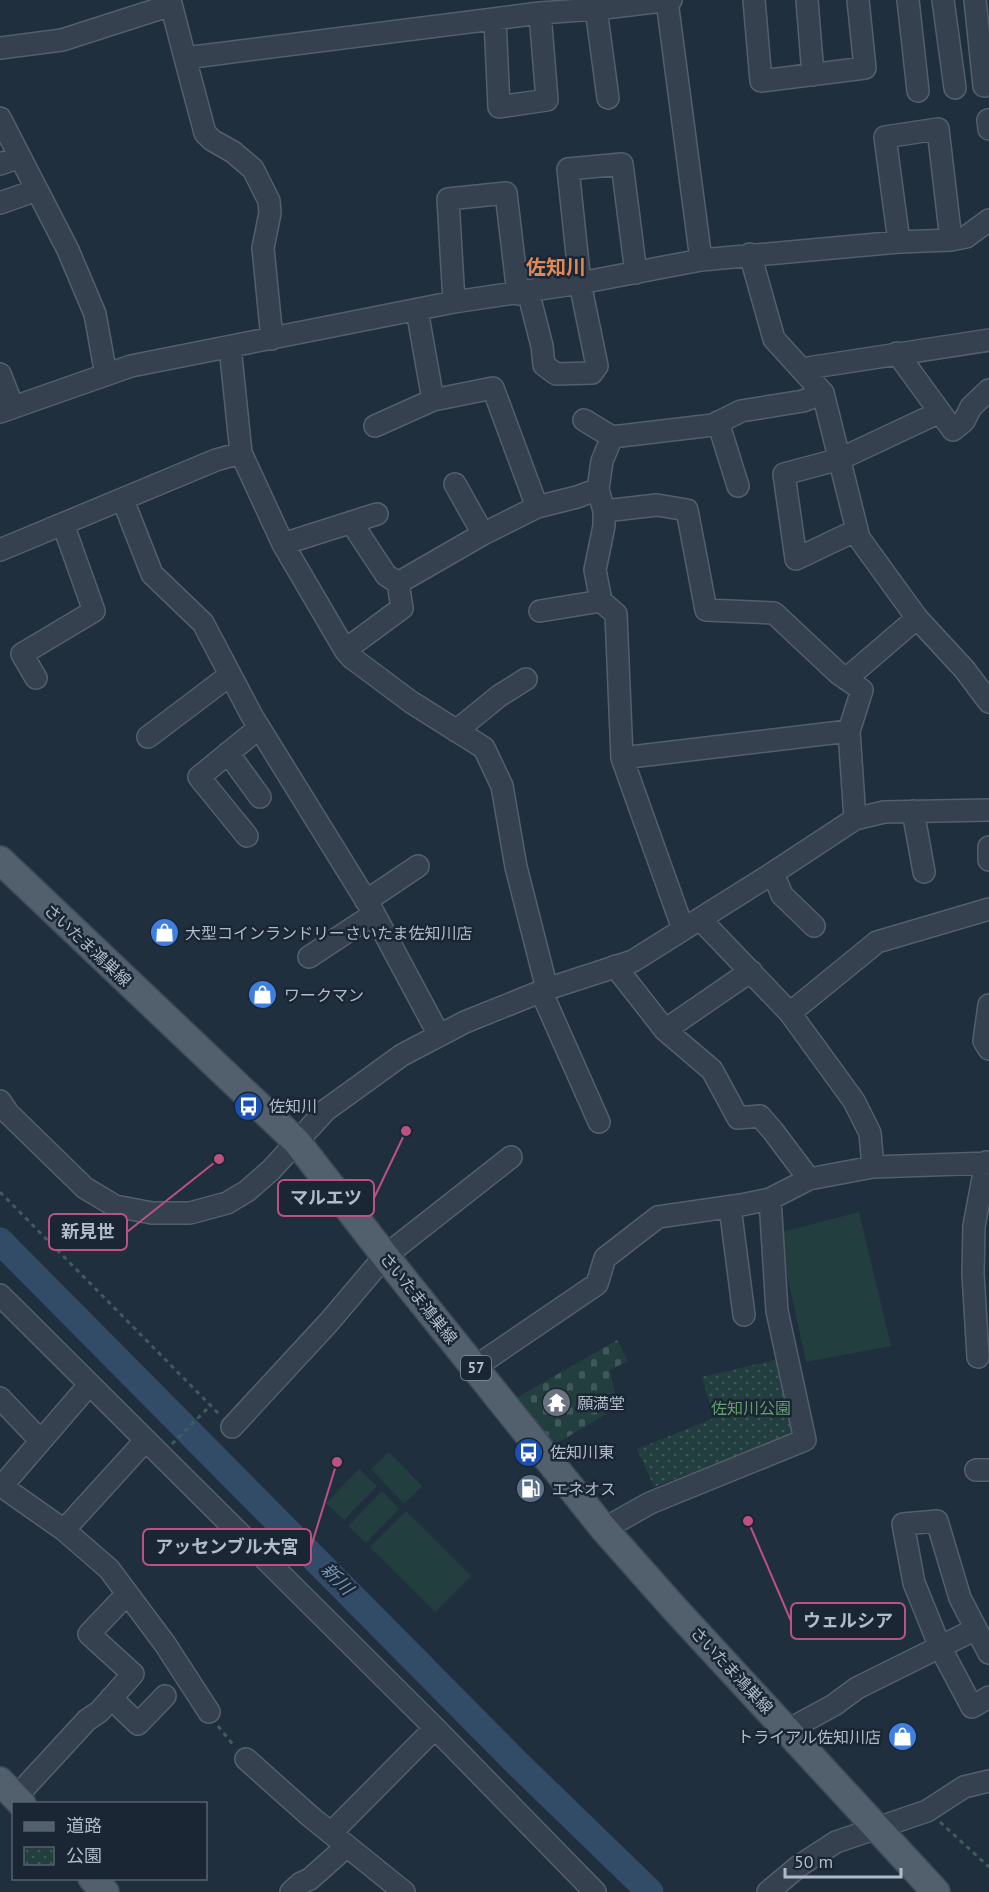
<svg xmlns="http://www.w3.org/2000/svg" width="989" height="1892" font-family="'PT Sans','Noto Sans JP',sans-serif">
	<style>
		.grass { fill: #223e3f }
		.cemetery { fill: url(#cemetery-stones) }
		.park { fill: url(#park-dots) }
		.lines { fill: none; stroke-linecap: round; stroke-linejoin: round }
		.river { stroke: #324c67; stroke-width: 27 }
		.minor-casing { stroke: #535f6c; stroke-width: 24 }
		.major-casing { stroke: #3e4a57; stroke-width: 30 }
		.path { stroke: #405b5c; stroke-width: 3; stroke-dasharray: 4.5 4.5; stroke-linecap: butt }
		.minor { stroke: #35414e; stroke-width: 21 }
		.major { stroke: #52606e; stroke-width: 27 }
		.labels { text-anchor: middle; stroke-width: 5; stroke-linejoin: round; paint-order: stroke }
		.shield { fill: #1a2633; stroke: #838f9d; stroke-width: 1.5 }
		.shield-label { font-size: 15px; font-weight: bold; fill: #b0bcca }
		.poi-label { font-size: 16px; fill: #b0bcca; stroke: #1a2633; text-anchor: start }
		.street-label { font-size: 16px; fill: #b0bcca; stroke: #1a2633 }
		.park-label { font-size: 16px; fill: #659d6e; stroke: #1a2633 }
		.water-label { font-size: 18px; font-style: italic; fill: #7494b4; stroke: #1a2633 }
		.quarter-label { font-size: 20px; font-weight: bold; fill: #df8855; stroke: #1a2633 }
		.leader { fill: none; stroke: #bc5182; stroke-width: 2 }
		.callout-dot { fill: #bc5182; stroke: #1a2633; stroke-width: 2 }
		.callout { fill: #1a2633; stroke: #bc5182; stroke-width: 2 }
		.callout-label { font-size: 18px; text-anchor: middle; font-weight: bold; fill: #b0bcca }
	</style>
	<defs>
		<pattern id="cemetery-stones" width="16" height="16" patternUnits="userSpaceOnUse" patternTransform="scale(1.5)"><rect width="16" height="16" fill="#223e3f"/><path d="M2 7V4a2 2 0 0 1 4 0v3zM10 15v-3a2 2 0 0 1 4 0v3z" fill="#405859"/></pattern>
		<pattern id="park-dots" width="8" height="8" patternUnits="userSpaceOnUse" patternTransform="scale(1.5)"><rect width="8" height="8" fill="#223e3f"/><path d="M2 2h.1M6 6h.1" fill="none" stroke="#405859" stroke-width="1.8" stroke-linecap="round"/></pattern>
	</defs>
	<rect width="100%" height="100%" fill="#202f3e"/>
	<path class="grass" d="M859,1212L891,1346L806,1362L778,1233Z
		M389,1452L422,1486L404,1504L371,1469Z
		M359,1469L377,1486L344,1520L326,1503Z
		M382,1491L399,1509L366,1543L348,1526Z
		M406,1511L471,1576L435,1612L370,1547Z"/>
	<path class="cemetery" d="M617,1340L628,1361L610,1370L618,1407L549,1448L511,1401Z"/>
	<path class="park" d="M779,1359L796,1434L654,1487L637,1449L714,1418L702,1377Z"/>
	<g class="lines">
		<path class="river" d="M0,1241L518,1764L650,1892"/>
		<defs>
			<path id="minor" d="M170,0L185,58L540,13L596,9L671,0
				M754,0L761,81L865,68L858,0
				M807,0L813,75
				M908,0L918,91
				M943,0L955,88
				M975,0L984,86
				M667,1L701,260
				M596,9L608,98
				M495,19L499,107L547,100L540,13
				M0,48L62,40L171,5
				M185,58L205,133L212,140L233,152L253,169L269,201L270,213L263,248L272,339
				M0,118L68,250L95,314L106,375
				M988,120L989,129
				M0,164L20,157
				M0,203L37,190
				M899,242L885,137L938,129L951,240
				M750,254L774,339L823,393L859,538L917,618L965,670L989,702
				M528,291L542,346L544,365L556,374L592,373L597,366L580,283L568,169L622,164L636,273
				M454,302L448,199L506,193L518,294
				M417,310L433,400
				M230,347L241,453L283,544L345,650L352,658L411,702L484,748L502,786L516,867L547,989
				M801,369L989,340
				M0,374L13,407
				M0,412L131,366L454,302L580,283L701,260L899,242L951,240L966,237L989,220
				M940,412L953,430L964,421L971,407L989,390
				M584,420L612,437L713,425L741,411L803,401L823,393
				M718,422L738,486
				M375,426L433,400L493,388L537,507
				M612,437L602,461L598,489L604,511V526L595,570L601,601L616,614L622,758L683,929
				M455,484L483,534
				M123,500L152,574L203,623L252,716L372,910L439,1035
				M604,511L657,505L687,510L706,610L774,613L839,674L862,690L849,731L855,819
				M857,530L796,559L784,474L840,459L940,412L897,353
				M283,544L377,514
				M0,550L216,460L241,453
				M398,583L483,534L537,507L577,497L598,489
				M540,611L601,601
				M345,650L402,608L398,583L386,575L351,522
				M36,678L22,654L94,611L63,524
				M846,679L917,618
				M456,731L499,696L526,679
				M148,737L230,675
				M228,753L260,797
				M622,758L849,731
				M913,811L924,872
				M247,836L199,777L259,728
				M989,847V860
				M773,873L782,895L814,926
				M366,901L418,866
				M700,919L790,1013L854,1101L870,1133L873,1167
				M309,957L374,914
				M615,966L665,1030L712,1070L738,1118L760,1116L773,1131L809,1179
				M541,991L599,1122
				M989,1005L984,1041L989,1049
				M790,1013L877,942L989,909
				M665,1030L751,971
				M0,1101L8,1113L85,1188L115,1206L152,1213H190L227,1203L247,1191L271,1170L326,1110L402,1055L465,1022L547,989L633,961L773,873L855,819L884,812L989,810
				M730,1207L744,1315
				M0,1295L435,1728L595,1892
				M978,1357L973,1274L974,1226L986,1162
				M475,1367L597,1284L605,1258L658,1217L741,1205L770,1199L809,1179L873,1167L989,1163
				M0,1398L40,1440
				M232,1427L329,1322L385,1256L511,1157
				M976,1470H989
				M0,1485L64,1530L109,1569L165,1644L209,1712
				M2,1486L89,1385
				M604,1529L650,1503L805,1440L777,1311L770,1199
				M64,1530L145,1441
				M976,1629L960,1598L937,1521L903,1524L914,1583L940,1647L972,1707L989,1697
				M111,1698L138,1724L165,1696
				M788,1730L834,1705L857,1688L976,1629L989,1653
				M246,1759L311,1817L404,1892
				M16,1797L87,1720L99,1712L133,1674L89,1634L127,1594
				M331,1833L435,1728
				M291,1892L301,1883L310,1879L347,1846
				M768,1892L799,1866L836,1842L927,1811L964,1787L989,1781"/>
			<path id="major" d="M0,860L297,1142L389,1261L604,1529L674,1608L936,1892
				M0,1781L22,1804
				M92,1878L105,1892"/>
		</defs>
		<use href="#minor" class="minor-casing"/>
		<use href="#major" class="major-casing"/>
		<path class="path" d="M0,1192L220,1415
			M172,1444L211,1405
			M218,1726L235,1747
			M940,1822L989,1867"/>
		<use href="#minor" class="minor"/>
		<use href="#major" class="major"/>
	</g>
	<defs>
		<symbol id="shop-disc" viewBox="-11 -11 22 22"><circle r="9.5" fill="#3f7fe0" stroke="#1a2633"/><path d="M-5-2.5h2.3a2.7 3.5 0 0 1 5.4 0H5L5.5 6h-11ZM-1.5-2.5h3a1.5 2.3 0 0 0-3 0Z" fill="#fff"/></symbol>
		<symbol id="bus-disc" viewBox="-11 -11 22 22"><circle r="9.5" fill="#1a4fb4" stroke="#1a2633"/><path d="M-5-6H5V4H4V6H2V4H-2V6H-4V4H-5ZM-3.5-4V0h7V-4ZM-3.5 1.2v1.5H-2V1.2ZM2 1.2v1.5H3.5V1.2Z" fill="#fff"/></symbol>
		<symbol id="temple-disc" viewBox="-11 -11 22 22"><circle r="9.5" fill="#6b7280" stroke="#1a2633"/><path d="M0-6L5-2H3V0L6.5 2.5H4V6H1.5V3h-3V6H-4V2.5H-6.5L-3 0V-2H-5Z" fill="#fff"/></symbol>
		<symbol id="fuel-disc" viewBox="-11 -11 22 22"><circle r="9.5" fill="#5c6f8a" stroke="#1a2633"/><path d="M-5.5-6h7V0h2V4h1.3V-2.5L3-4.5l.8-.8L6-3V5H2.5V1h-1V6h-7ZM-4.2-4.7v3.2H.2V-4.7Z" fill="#fff"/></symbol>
	</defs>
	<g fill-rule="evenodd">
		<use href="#shop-disc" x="148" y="916" width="33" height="33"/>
		<use href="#shop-disc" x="246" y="978" width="33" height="33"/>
		<use href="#bus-disc" x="232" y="1090" width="33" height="33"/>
		<use href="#temple-disc" x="540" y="1386" width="33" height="33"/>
		<use href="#bus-disc" x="512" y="1436" width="33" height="33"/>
		<use href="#fuel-disc" x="514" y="1472" width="33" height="33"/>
		<use href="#shop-disc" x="886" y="1720" width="33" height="33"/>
	</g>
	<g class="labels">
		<rect class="shield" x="461" y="1356" width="30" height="24" rx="4.5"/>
		<g class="shield-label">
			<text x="476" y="1373">57</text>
		</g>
		<g class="poi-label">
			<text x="185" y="939">大型コインランドリーさいたま佐知川店</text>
			<text x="284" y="1001">ワークマン</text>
			<text x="269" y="1112">佐知川</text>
			<text x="577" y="1409">願満堂</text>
			<text x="550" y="1458">佐知川東</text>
			<text x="552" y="1495">エネオス</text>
			<text x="881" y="1743" text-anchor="end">トライアル佐知川店</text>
		</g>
		<g class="street-label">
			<text transform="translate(88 945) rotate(43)" y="6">さいたま鴻巣線</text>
			<text transform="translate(419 1298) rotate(51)" y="6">さいたま鴻巣線</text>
			<text transform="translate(732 1670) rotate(47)" y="6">さいたま鴻巣線</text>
		</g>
		<g class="park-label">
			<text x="751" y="1414">佐知川公園</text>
		</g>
		<g class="water-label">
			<text transform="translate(337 1579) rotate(45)" y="6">新川</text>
		</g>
		<g class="quarter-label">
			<text x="556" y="274">佐知川</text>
		</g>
	</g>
	<path class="leader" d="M406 1131L374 1198M219 1159L127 1232M337 1462L311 1547M748 1521L791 1621"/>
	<g class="callout-dot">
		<circle cx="406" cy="1131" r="6"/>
		<circle cx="219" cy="1159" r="6"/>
		<circle cx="337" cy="1462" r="6"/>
		<circle cx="748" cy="1521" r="6"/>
	</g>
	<g class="callout">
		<rect x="278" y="1180" width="96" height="36" rx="6"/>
		<rect x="49" y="1214" width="78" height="36" rx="6"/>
		<rect x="143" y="1529" width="168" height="36" rx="6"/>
		<rect x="791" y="1603" width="114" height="36" rx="6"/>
	</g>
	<g class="callout-label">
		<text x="326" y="1204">マルエツ</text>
		<text x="88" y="1238">新見世</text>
		<text x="227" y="1553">アッセンブル大宮</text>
		<text x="848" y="1627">ウェルシア</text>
	</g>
	<rect x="12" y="1802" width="195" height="78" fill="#1a2633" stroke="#56626f" stroke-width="1.5"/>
	<rect x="24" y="1822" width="30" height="9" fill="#52606e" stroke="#56626f" stroke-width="1.5"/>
	<text x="66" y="1832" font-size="18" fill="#b0bcca">道路</text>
	<rect x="24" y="1847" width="30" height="18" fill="url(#park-dots)" stroke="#56626f" stroke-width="1.5"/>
	<text x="66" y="1862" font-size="18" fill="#b0bcca">公園</text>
	<path d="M785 1868v9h116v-9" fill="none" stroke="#b0bcca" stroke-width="3"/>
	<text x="794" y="1868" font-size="18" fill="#b0bcca" stroke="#1a2633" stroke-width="4.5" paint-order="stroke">50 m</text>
</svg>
